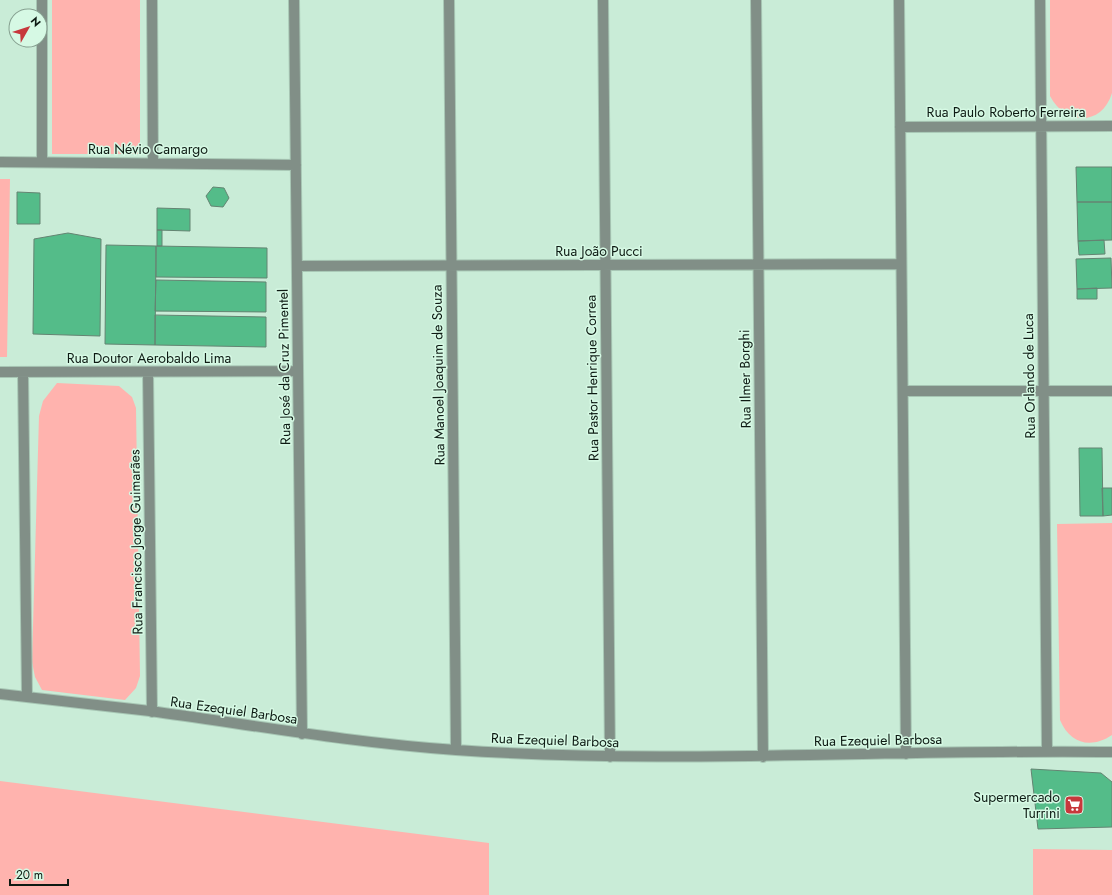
<svg xmlns="http://www.w3.org/2000/svg" width="1112" height="895" font-family="Jost,sans-serif">
	<style>
		.green { fill: #ffb3ae }
		.building { fill: #54bc89; stroke: #648472 }
		.lines { fill: none; stroke-linecap: round; stroke-linejoin: round }
		.minor-casing { stroke: #a7c6b4; stroke-width: 12 }
		.minor { stroke: #818f87; stroke-width: 10 }
		.labels { text-anchor: middle; stroke-width: 3; stroke-linejoin: round; paint-order: stroke }
		.street-label { font-size: 14px; fill: #0d1a13; stroke: #d6f9e4 }
		.poi-label { font-size: 14px; fill: #0d1a13; stroke: #d6f9e4; text-anchor: end }
	</style>
	<rect width="100%" height="100%" fill="#c9ecd7"/>
	<path class="green" d="M52,0H140V154H52Z
		M1050,0H1112V93C1102,126 1066,126 1050,96Z
		M0,179H10L7,357H0Z
		M57,383L119,386L132,397L136,408L140,676L136,688L125,700L42,690L35,677L32,662L39,416L43,401Z
		M1112,523V735C1091,749 1070,744 1060,720L1057,524Z
		M0,781L489,843V895H0Z
		M1033,849L1112,850V895H1033Z"/>
	<path class="building" d="M1076,167H1112V202H1077Z
		M213,187L224,188L229,198L223,207L211,206L206,196Z
		M17,192L40,193V224H17Z
		M1077,202H1112V240L1078,241Z
		M157,208L190,209V231L157,230Z
		M157,230H162V246H157Z
		M68,233L101,239L100,336L33,334L34,239Z
		M1104,240L1105,254L1079,255L1078,241Z
		M106,245L156,246L155,345L105,344Z
		M156,246L267,248V278L156,277Z
		M1111,258L1112,288L1077,289L1076,259Z
		M156,280L266,282V312L155,311Z
		M1097,288V299H1077V289Z
		M155,315L266,317V347L155,345Z
		M1079,448H1102L1103,516H1080Z
		M1102,488H1112V515L1103,516Z
		M1031,769L1101,773L1112,782V827L1038,829Z"/>
	<g class="lines">
		<defs>
			<path id="minor" d="M42,0V162
				M152,0L153,163
				M294,0L302,734
				M449,0L456,750
				M603,0L610,757
				M756,0L763,757
				M899,0L906,754
				M1040,0L1047,751
				M900,127L1112,126
				M0,162L296,165
				M297,266L901,264
				M0,372L298,371
				M23,372L27,697
				M148,372L152,712
				M903,391H1112
				M0,694C50,700 100,705 150,711C252,725 354,743 456,750C675,765 893,749 1112,752"/>
		</defs>
		<use href="#minor" class="minor-casing"/>
		<use href="#minor" class="minor"/>
	</g>
	<defs>
		<symbol id="supermarket-square" viewBox="-11 -11 22 22"><rect x="-9" y="-9" width="18" height="18" rx="4" fill="#c7383c" stroke="#d6f9e4"/><path d="M-6-5.5h2.5l.6 2H6L4.5 2H-2.5L-4.4-4H-6ZM-1.5 3.2a1.3 1.3 0 1 0 .1 0ZM3 3.2a1.3 1.3 0 1 0 .1 0Z" fill="#fff"/></symbol>
	</defs>
	<g fill-rule="evenodd">
		<use href="#supermarket-square" x="1063" y="794" width="22" height="22"/>
	</g>
	<g class="labels">
		<g class="street-label">
			<text x="1006" y="117">Rua Paulo Roberto Ferreira</text>
			<text x="148" y="154">Rua Névio Camargo</text>
			<text x="599" y="256">Rua João Pucci</text>
			<text x="149" y="363">Rua Doutor Aerobaldo Lima</text>
			<text transform="translate(284 367) rotate(-91)" y="5">Rua José da Cruz Pimentel</text>
			<text transform="translate(438 375) rotate(-91)" y="5">Rua Manoel Joaquim de Souza</text>
			<text transform="translate(1029 376) rotate(-91)" y="5">Rua Orlando de Luca</text>
			<text transform="translate(592 378) rotate(-91)" y="5">Rua Pastor Henrique Correa</text>
			<text transform="translate(745 379) rotate(-91)" y="5">Rua Ilmer Borghi</text>
			<text transform="translate(136 542) rotate(-91)" y="5">Rua Francisco Jorge Guimarães</text>
			<text transform="translate(234 710) rotate(8)" y="5">Rua Ezequiel Barbosa</text>
			<text transform="translate(555 740) rotate(2)" y="5">Rua Ezequiel Barbosa</text>
			<text transform="translate(878 740) rotate(-1)" y="5">Rua Ezequiel Barbosa</text>
		</g>
		<g class="poi-label">
			<text x="1060" y="802">Supermercado<tspan x="1060" dy="16">Turrini</tspan></text>
		</g>
	</g>
	<g transform="translate(28 28) rotate(51)"><circle r="19" fill="#d6f9e4" stroke="#86a090"/>
	<path d="M0-3L7 15L0 10L-7 15Z" fill="#c7383c"/>
	<text y="-6" font-size="11" font-weight="bold" text-anchor="middle" fill="#0d1a13">N</text>
	</g>
	<path d="M10 879v6h58v-6" fill="none" stroke="#0d1a13" stroke-width="2"/>
	<text x="16" y="879" font-size="12" fill="#0d1a13" stroke="#d6f9e4" stroke-width="3" paint-order="stroke">20 m</text>
</svg>
